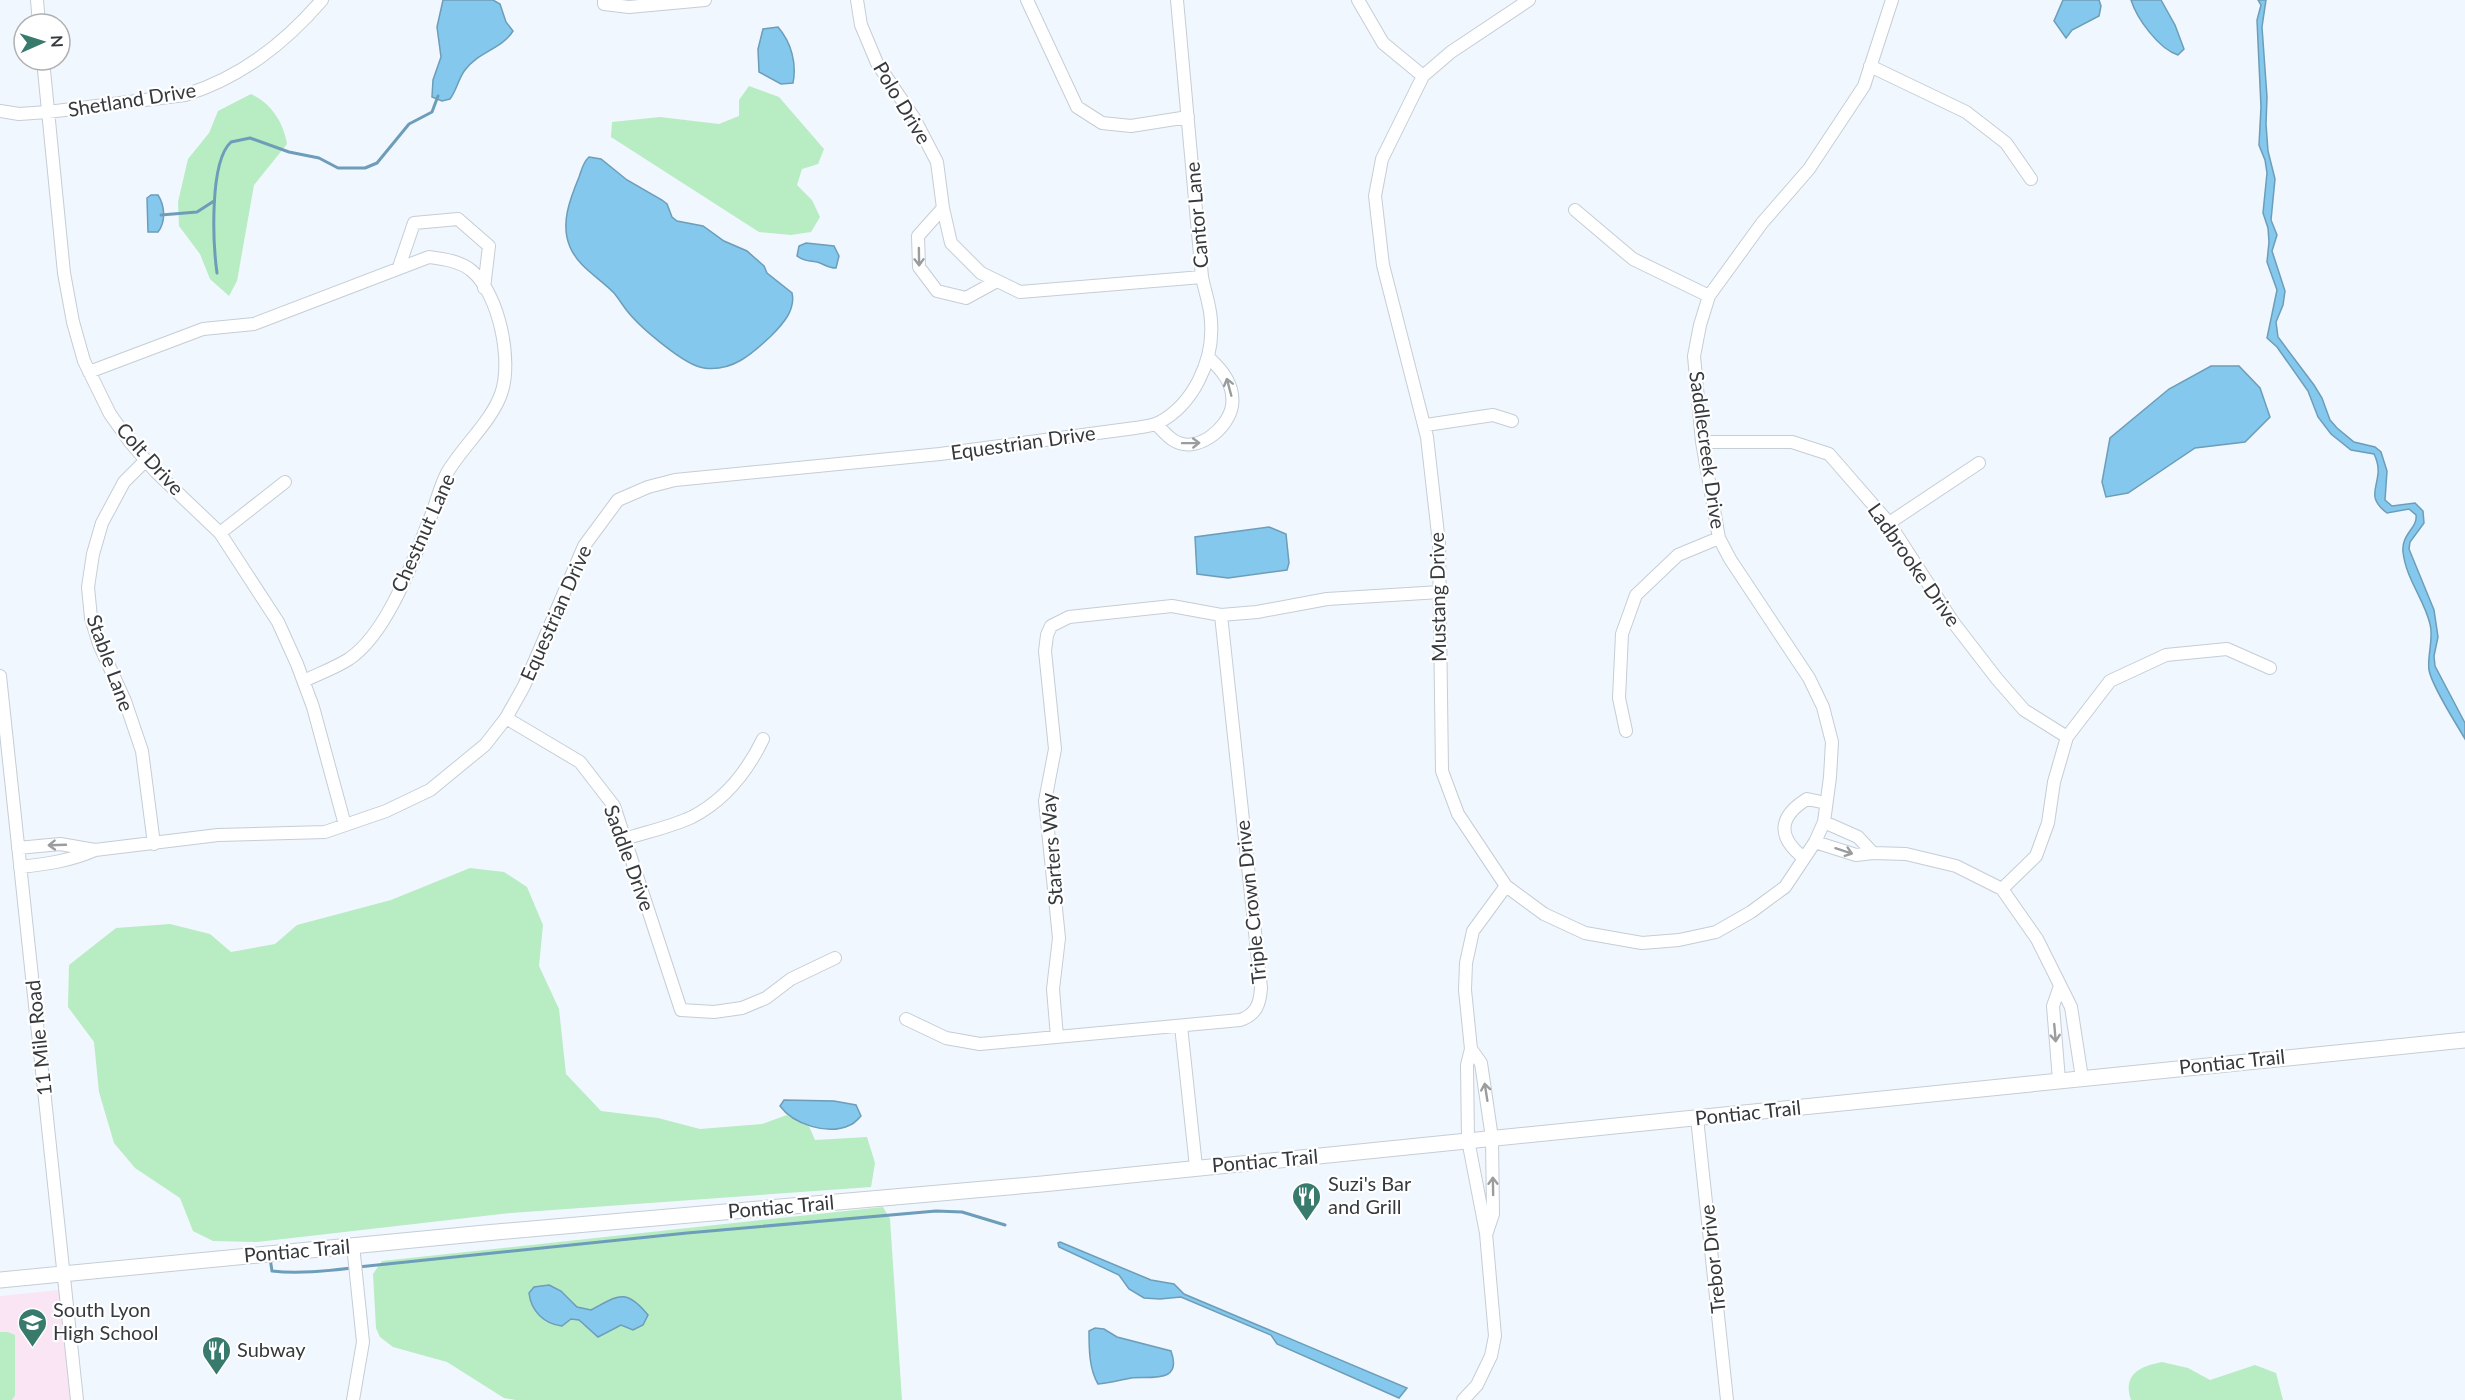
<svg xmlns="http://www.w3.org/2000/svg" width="2465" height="1400" font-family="Lato,sans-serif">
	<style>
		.education { fill: #fae5f4 }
		.green { fill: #b8ecc2; fill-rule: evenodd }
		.water { fill: #84c8ed; stroke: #6d9db8; stroke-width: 1.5 }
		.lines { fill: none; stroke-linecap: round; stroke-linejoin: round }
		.stream { stroke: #6d9db8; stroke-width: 3 }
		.minor-casing { stroke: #c5cdd5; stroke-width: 14 }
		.major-casing { stroke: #c5cdd5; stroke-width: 17 }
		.minor { stroke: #fff; stroke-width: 12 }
		.major { stroke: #fff; stroke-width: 15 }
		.oneway { stroke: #9a9c9e }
		.labels { text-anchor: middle; stroke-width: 4.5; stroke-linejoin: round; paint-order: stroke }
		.street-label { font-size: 20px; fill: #36393d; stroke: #fff }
		.poi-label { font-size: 20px; fill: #36393d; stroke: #fff; text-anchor: start }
	</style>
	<rect width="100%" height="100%" fill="#f1f7fe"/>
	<path class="education" d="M59,1290L70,1400H0V1296Z"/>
	<path class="green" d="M749,86L779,97L824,149L818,164L802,169L797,185L812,200L820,217L811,232L791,235L759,232L611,137L612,122L660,117L719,124L739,116V100Z
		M251,94C271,103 284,123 287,144L254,185L237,281L229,296L210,279L200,254L179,226L178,202L188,159L209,133L218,111Z
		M470,868L504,872L527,887L543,925L539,966L559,1009L566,1074L601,1111L658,1118L700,1129L762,1124L787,1115L809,1126L815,1140L867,1137L875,1163L871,1187L511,1213L257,1242L213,1241L193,1231L180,1198L135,1168L114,1143L99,1092L94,1042L68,1007L69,965L116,928L170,924L210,934L231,952L275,944L297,925L391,900Z
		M883,1207L890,1219L902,1400H516L504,1398L447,1362L393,1347L380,1337L376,1328L373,1274L382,1261ZM561,1291L577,1307L591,1310L602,1305L583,1325L579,1320L571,1319Z
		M0,1332H8L15,1335V1395L12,1400H0Z
		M2162,1362L2188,1368L2210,1380L2255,1365L2276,1373L2283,1400H2131C2122,1374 2141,1366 2162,1362Z"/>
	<path class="water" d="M443,0H493L500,4L506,22L513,31C502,49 478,52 465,70C458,79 457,90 450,99L442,101L432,97L433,80L441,57L437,27Z
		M2063,0H2099L2101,6L2099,16L2072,30L2066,38L2054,21Z
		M2131,0H2161L2175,25L2184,49L2178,55C2159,49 2137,19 2131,0Z
		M2258,0H2266L2262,27L2267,97L2266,124L2268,151L2275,179L2271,220L2277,235L2272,251L2285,291L2283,305L2276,322L2278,337L2314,385L2322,398L2330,420L2337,428L2354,442L2375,447L2381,452L2387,471L2385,500L2392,506L2415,503L2423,511L2424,523L2410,542L2409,549L2434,610L2438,637L2434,656L2435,666L2465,723V739C2456,723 2432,687 2429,670C2427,655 2434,639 2430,624C2424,599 2406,579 2403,552C2401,534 2418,528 2416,515L2409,509L2387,513C2360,493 2388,482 2374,454L2351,450L2331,434L2318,417L2308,391L2277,347L2267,338L2277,290L2267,262L2269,242L2268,228L2263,213L2267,173L2265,160L2259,145L2261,107L2257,20L2261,5Z
		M778,27C791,42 797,63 793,83L781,84L759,72L758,49L763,29Z
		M589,157L601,159L627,180L662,200L667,204L672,217L677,221L703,226L724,241L747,251L764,266L767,273L792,293C796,310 782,325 771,336C752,354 732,372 704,368C685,366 640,327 628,312C623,306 619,299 614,293C600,278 579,268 570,247C560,224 570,199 579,177C582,169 583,162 589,157Z
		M151,195H158C165,206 166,222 158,232H148L147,198Z
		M806,243L834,246L839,256L836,268C828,268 824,264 817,262C808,260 805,262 797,256L799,246Z
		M2211,366H2239L2260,388L2270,417L2245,442L2195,448L2128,493L2106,497L2102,482L2110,438L2169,389Z
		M1269,527L1286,534L1289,563L1287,570L1228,578L1197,574L1195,537Z
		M784,1100L834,1101L856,1105L861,1116C858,1119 854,1124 850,1125C828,1136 793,1124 780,1106Z
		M1060,1242L1151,1280L1174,1284L1184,1294L1407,1388L1399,1398L1277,1344L1271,1335L1181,1297L1160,1299L1144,1298L1129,1289L1119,1275L1059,1247L1058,1243Z
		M549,1285L561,1291L577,1307L591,1310C618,1296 625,1287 648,1315L643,1325L633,1330L621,1325L598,1337L579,1320L571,1319L562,1326C544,1324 531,1311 529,1293L534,1287Z
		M1095,1328L1104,1329L1117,1337L1171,1351C1183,1384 1150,1376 1131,1378C1120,1380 1109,1383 1098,1384C1089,1369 1089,1348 1089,1331Z"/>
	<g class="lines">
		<path class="stream" d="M161,215L197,212L214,201
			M217,273C213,244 209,162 231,142L250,138L289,152L319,158L338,168H365L377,163L409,124L432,112L438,96
			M270,1258L272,1271C298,1274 326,1271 352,1268
			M358,1267L687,1233L936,1211L962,1212L1005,1225"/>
		<defs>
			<path id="minor" d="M37,0L39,24
				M604,0V4L629,7L705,0
				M857,0L861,25L877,63L914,118L937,162L943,208L951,243L981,273L1020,292L1202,277
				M1027,0L1077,107L1102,123L1131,126L1188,117
				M1358,0L1383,43L1423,76
				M1529,0L1451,52L1423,76L1382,159L1375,196L1383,265L1427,437L1439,543L1442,771L1458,814L1506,886L1544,914L1585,933L1642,943L1679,940L1716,932L1751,912L1785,887L1815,842L1824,822L1830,777L1832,742L1823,707L1809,678L1730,559L1719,538L1702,442L1694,356L1700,325L1709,296L1762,223L1809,169L1864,86L1892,0
				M43,60L64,273L73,322L84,361L110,414L130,442L156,472L220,533L278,622L297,664L313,707L345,825
				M1870,66L1966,112L2006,143L2031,179
				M0,111L19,114L48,112L185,95C241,77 284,44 322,0
				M943,208L918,236L919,267L937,291L966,298L997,281
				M1575,210L1633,259L1709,296
				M399,267L414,223L458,219L489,246L484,288
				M89,372L203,329L254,324L429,257C444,259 460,261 472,271C499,294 513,361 501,394C491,422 462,447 447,473C441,484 437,499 433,511C415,555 389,632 349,659C335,668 318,674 304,681
				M1156,424C1161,429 1167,436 1173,440C1196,455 1228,429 1232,406C1235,385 1222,370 1209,358
				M1426,425L1493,415L1512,421
				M1702,442H1792L1829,454L1889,523L1953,622L1997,679L2024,710L2067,737
				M146,460L124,482L102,523L93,554L88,587L91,618L99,644L125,701L142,751L154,844
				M1889,523L1979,463
				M220,533L285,482
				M0,676L77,1400
				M506,718L580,762L614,806L681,1010L714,1012L742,1008L766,998L791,979L835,958
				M1626,731L1619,698L1622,634L1636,595L1678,555L1719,538
				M1824,822L1858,837L1873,853
				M625,839C646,832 671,827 692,817C725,800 747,772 763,739
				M1815,842L1856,855L1873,853L1906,854L1956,866L2002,889L2037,939L2071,1007L2082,1078
				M18,848L60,844L95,850L218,835L325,832L386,811L430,790L485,745L506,718L524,686L584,546L618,500L648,487L675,480L940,454L1135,428C1142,427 1151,426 1158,423C1193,405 1214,361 1211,322C1211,308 1205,292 1202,277L1177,0
				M1804,858C1777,837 1778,817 1807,799L1826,803
				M20,867C47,864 70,861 95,850
				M2002,889L2036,856L2048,823L2054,782L2067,737L2110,681L2166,655L2227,649L2270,668
				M906,1019L946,1038L980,1044L1240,1020C1256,1015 1260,1004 1261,988L1221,615
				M1181,1026L1196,1167
				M1057,1037L1053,989L1059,938L1045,801L1055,749L1045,651L1047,635L1051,626L1069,617L1172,606L1221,615L1257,612L1327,599L1440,592
				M1471,1049L1481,1063L1492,1138L1493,1214L1487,1232
				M2059,1080L2053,1006L2060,986
				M1697,1118L1727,1400
				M353,1400L363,1342L353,1245
				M1463,1400L1477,1385L1491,1356L1495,1336L1486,1233L1468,1140L1467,1065L1471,1049L1465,990L1466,963L1473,931L1506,886"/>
			<path id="major" d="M0,1280L485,1233L1042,1184L2465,1040"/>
		</defs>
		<use href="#minor" class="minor-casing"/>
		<use href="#major" class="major-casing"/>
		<use href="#minor" class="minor"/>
		<use href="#major" class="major"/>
	</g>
	<defs><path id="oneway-shaft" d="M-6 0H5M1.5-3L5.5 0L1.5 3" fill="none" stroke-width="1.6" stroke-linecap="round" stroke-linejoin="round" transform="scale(1.5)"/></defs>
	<g class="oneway">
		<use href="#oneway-shaft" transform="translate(919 257) rotate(89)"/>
		<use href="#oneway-shaft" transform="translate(1229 387) rotate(-105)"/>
		<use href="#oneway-shaft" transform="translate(1191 443) rotate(-1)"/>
		<use href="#oneway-shaft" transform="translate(57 845) rotate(178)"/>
		<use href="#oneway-shaft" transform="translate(1844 851) rotate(18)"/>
		<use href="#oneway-shaft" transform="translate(2055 1033) rotate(85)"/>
		<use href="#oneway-shaft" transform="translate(1486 1092) rotate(-99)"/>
		<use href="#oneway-shaft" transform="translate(1493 1186) rotate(-91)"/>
	</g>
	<defs>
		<symbol id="restaurant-pin" viewBox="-11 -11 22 30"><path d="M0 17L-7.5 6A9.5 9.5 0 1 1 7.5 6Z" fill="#387a6b" stroke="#fff"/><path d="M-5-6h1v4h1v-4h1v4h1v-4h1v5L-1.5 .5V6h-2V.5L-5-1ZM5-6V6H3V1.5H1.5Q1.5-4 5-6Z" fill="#fff"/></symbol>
		<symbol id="school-pin" viewBox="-11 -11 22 30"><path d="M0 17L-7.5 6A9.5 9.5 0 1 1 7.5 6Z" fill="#387a6b" stroke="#fff"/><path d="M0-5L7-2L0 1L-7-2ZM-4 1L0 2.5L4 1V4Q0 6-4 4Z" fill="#fff"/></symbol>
	</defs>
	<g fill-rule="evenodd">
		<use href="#restaurant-pin" x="1290" y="1180" width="33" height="45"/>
		<use href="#school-pin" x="16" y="1306" width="33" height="45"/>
		<use href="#restaurant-pin" x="200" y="1334" width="33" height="45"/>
	</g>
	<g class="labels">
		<g class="street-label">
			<text transform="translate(132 100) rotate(-9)" y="7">Shetland Drive</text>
			<text transform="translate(902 103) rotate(59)" y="7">Polo Drive</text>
			<text transform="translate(1197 215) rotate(-95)" y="7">Cantor Lane</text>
			<text transform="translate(1023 443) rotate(-8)" y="7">Equestrian Drive</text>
			<text transform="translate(1707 450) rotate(82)" y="7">Saddlecreek Drive</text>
			<text transform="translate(150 459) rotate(48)" y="7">Colt Drive</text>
			<text transform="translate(423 533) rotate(-66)" y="7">Chestnut Lane</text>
			<text transform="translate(1914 565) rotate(55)" y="7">Ladbrooke Drive</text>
			<text transform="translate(1438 597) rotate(-91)" y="7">Mustang Drive</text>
			<text transform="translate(556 613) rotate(-66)" y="7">Equestrian Drive</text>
			<text transform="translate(110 663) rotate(70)" y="7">Stable Lane</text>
			<text transform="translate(1052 849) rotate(-94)" y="7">Starters Way</text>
			<text transform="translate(629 858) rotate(70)" y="7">Saddle Drive</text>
			<text transform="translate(1251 902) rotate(-96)" y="7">Triple Crown Drive</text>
			<text transform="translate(39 1038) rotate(-96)" y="7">11 Mile Road</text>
			<text transform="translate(2232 1062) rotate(-6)" y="7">Pontiac Trail</text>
			<text transform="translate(1748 1113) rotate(-6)" y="7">Pontiac Trail</text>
			<text transform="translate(1265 1161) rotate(-5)" y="7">Pontiac Trail</text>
			<text transform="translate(781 1207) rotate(-5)" y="7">Pontiac Trail</text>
			<text transform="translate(297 1251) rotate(-5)" y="7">Pontiac Trail</text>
			<text transform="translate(1713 1259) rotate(-96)" y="7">Trebor Drive</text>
		</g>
		<g class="poi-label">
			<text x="1328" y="1191">Suzi's Bar<tspan x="1328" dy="23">and Grill</tspan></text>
			<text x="53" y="1317">South Lyon<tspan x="53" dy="23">High School</tspan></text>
			<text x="237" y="1357">Subway</text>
		</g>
	</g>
	<g transform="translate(42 42) rotate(87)"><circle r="28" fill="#ffffff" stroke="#afb0b1" stroke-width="1.5"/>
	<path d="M0-4.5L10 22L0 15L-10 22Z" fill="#387a6b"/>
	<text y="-9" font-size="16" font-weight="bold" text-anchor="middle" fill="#36393d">N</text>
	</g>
</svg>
